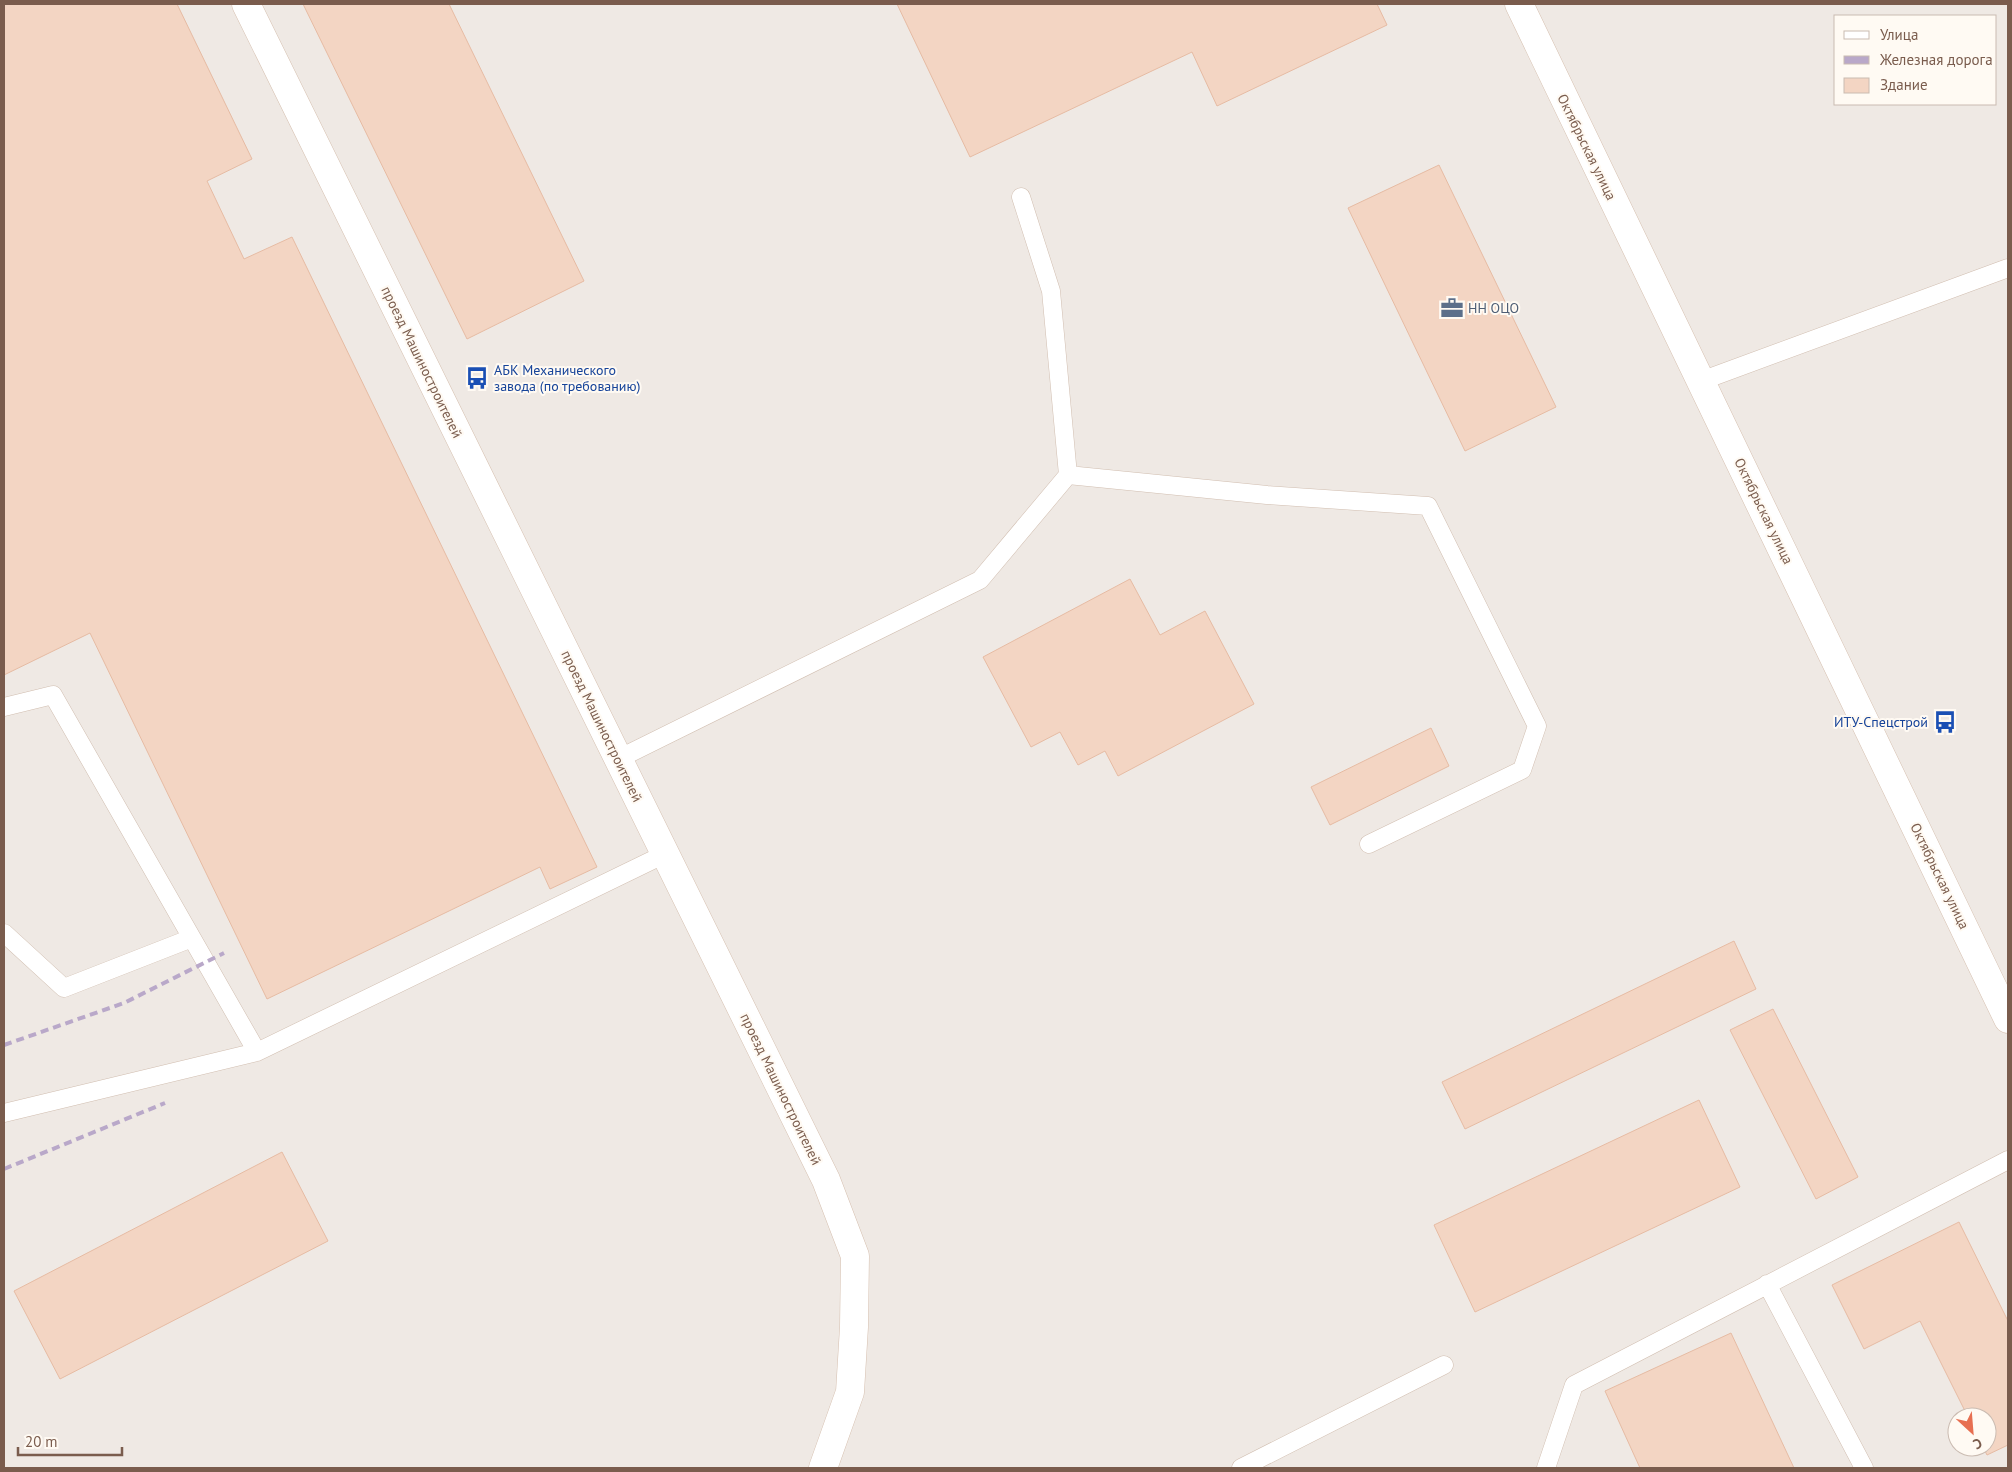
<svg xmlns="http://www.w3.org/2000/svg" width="2012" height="1472" font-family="'PT Sans',sans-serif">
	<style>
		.industrial { fill: #efe9e4; fill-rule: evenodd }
		.building { fill: #f3d5c3; stroke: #e6bba3 }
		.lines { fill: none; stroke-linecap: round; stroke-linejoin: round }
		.lane-casing { stroke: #d1beb0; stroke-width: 19 }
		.secondary-casing { stroke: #d6c0b0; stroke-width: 29 }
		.lane { stroke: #fff; stroke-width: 18 }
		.secondary { stroke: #fff; stroke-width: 28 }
		.rail { stroke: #b9a8c9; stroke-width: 4; stroke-dasharray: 8 5; stroke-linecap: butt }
		.labels { text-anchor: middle; stroke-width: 4; stroke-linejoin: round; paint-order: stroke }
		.street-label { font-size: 14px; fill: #7a5c4d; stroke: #fffaf3 }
		.service-label { font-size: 14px; fill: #4e5e75; stroke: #fffaf3; text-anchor: start }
		.transit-label { font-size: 14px; fill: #164399; stroke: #fffaf3; text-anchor: start }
	</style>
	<rect width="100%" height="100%" fill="#fdf6ec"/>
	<path class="industrial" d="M4,4H2008V1468H4ZM1836,16H1996V104H1836ZM1957,1417H1987V1447H1957Z"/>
	<path class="building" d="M4,4H177L252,159L207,181L244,259L292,237L597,867L550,889L540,867L267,999L90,633L4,675Z
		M303,4H449L584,281L467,339Z
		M897,4H1377L1387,25L1217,106L1192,52L970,157Z
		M1439,165L1556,407L1465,451L1348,208Z
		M1130,579L1160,635L1205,611L1254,704L1118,776L1105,751L1078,765L1060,732L1031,747L983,657Z
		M1431,728L1449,766L1330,825L1311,787Z
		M1734,941L1756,989L1465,1129L1442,1082Z
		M1773,1009L1858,1177L1816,1199L1730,1030Z
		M1699,1100L1740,1187L1475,1312L1434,1225Z
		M282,1152L328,1241L60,1379L14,1291Z
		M1959,1222L2008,1321V1445L1987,1455L1983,1447H1987V1417H1968L1920,1321L1864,1349L1832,1285Z
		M1731,1333L1794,1468H1640L1605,1391Z"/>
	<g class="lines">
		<defs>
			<path id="lane" d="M1701,381L2008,268
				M1068,475L1267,495L1428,506L1537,726L1522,770L1369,844
				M4,707L53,695L257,1052
				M618,759L980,580L1068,475L1051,291L1021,197
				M4,933L64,988L192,938
				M4,1113L257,1052L665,854
				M1767,1284L1864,1468
				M1241,1468L1444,1365
				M1546,1468L1574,1385L2008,1160"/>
			<path id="secondary" d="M246,4L826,1180L855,1256L854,1327L850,1392L823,1468
				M1519,4L2008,1019"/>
		</defs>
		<use href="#lane" class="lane-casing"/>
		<use href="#secondary" class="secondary-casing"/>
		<use href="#lane" class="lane"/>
		<use href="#secondary" class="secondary"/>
		<path class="rail" d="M4,1045L124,1003L224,953
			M4,1169L165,1103"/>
	</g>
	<defs>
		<symbol id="office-bare" viewBox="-9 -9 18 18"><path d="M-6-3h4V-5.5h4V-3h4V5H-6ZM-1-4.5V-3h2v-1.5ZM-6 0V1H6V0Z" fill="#5c6f8a" stroke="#fffaf3" stroke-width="2.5" paint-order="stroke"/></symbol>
		<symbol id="bus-bare" viewBox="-9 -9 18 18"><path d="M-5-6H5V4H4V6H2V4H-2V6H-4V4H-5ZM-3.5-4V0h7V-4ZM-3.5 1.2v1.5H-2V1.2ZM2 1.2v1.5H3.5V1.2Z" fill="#1a4fb4" stroke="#fffaf3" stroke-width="2.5" paint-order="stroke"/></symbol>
	</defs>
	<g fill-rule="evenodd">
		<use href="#office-bare" x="1436" y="292" width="32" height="32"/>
		<use href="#bus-bare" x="461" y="362" width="32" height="32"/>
		<use href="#bus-bare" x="1929" y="706" width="32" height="32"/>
	</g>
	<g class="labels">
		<g class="street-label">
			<text transform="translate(1587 147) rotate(64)" y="5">Октябрьская улица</text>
			<text transform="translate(422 362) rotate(64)" y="5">проезд Машиностроителей</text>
			<text transform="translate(1764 511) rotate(64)" y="5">Октябрьская улица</text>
			<text transform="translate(602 726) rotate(64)" y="5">проезд Машиностроителей</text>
			<text transform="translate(1940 876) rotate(64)" y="5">Октябрьская улица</text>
			<text transform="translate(781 1089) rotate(64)" y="5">проезд Машиностроителей</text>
		</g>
		<g class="service-label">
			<text x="1468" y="313">НН ОЦО</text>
		</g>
		<g class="transit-label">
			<text x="494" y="375">АБК Механического<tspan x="494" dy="16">завода (по требованию)</tspan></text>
			<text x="1928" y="727" text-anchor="end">ИТУ-Спецстрой</text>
		</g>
	</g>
	<rect width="2012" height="1472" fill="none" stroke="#7a5c4d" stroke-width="10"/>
	<rect x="1834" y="15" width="162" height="90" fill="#fffaf3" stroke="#cabbb1"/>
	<rect x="1844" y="31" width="25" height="8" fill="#ffffff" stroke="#cabbb1"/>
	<text x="1880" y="40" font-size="15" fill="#7a5c4d">Улица</text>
	<rect x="1844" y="56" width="25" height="8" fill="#b9a8c9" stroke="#cabbb1"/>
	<text x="1880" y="65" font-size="15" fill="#7a5c4d">Железная дорога</text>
	<rect x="1844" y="78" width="25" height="15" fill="#f3d5c3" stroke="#cabbb1"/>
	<text x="1880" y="90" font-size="15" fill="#7a5c4d">Здание</text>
	<g transform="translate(1972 1432) rotate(154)"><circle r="24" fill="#fffaf3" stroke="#cabbb1"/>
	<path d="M0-4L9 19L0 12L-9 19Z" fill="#e76f51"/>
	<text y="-8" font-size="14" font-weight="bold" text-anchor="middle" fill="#7a5c4d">С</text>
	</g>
	<path d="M18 1447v8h104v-8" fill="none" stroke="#7a5c4d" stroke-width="2.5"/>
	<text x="25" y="1447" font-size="15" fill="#7a5c4d" stroke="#fffaf3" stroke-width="4" paint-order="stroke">20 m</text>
</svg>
